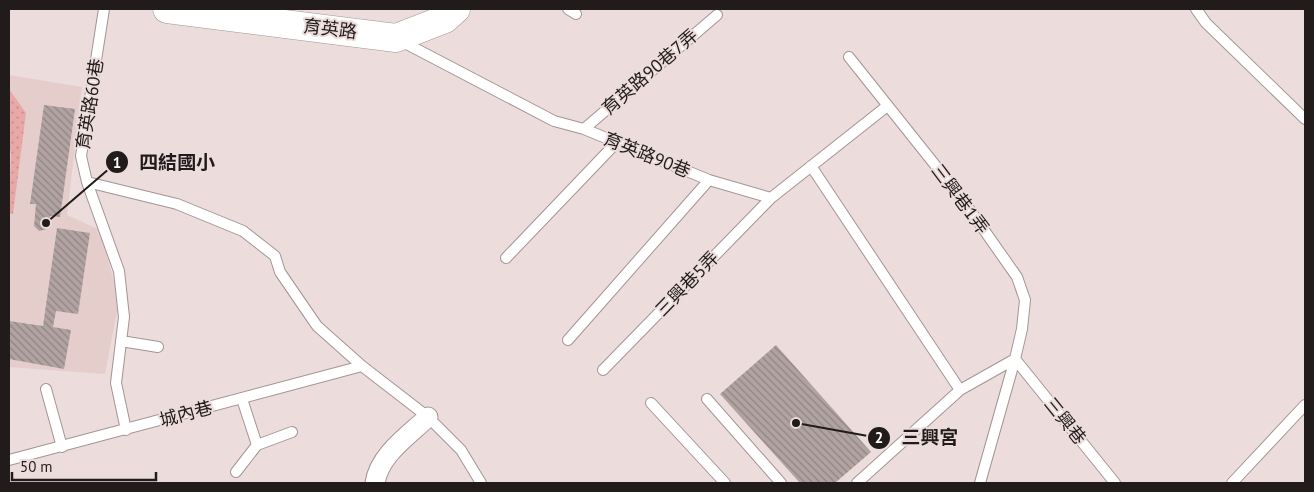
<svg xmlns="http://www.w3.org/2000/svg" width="1314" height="492" font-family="'PT Sans','Noto Sans TC',sans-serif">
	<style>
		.built { fill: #e5cdcc }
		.green { fill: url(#green-dots) }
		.building { fill: url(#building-back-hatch) }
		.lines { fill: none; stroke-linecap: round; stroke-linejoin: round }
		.lane-casing { stroke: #a49595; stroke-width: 12 }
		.street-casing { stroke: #a49595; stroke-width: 21 }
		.secondary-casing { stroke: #a49595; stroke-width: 29 }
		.lane { stroke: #fff; stroke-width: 10 }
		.street { stroke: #fff; stroke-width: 19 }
		.secondary { stroke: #fff; stroke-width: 28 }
		.labels { text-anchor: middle; stroke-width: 4; stroke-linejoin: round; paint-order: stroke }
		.street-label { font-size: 18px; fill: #211b1b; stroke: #ecdcdc }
		.leader { fill: none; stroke: #211b1b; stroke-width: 2 }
		.callout-dot { fill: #211b1b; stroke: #ecdcdc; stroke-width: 2 }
		.mark-label { font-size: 15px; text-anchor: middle; font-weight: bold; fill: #fff }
		.callout-label { font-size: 19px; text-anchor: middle; font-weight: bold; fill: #211b1b; stroke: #ecdcdc; stroke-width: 4; stroke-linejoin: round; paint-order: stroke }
	</style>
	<defs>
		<pattern id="green-dots" width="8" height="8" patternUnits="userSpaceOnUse" patternTransform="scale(1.25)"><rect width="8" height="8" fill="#e8a8a6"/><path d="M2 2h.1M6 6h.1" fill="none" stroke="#c7908e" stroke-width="1.8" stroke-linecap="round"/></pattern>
		<pattern id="building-back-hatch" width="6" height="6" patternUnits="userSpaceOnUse" patternTransform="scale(1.25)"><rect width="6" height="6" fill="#b1a3a2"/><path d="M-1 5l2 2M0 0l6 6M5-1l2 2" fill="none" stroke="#908483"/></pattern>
	</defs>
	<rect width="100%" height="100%" fill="#ecdcdc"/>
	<path class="built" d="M9,75L82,87L67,215L100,230L119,301L105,374L9,367Z"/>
	<path class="green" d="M9,89L26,113L13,214L9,213L11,154L9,143Z"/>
	<path class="building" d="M44,105L75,109L60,217L50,216L47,229L39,231L34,226L36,204H30Z
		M57,228L90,233L78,314L56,311L53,327L71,330L64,369L9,359V321L43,326Z
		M776,345L871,452L835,483H800L720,394Z"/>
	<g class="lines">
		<defs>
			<path id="lane" d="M104,9L81,156L87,182L119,271L124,317L116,383L126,430
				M568,9L576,14
				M1196,9L1206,23L1305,119
				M401,41L554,121L584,129L709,180L771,198L886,107
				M849,57L963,200L1017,277L1025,300L1022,329L1015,359L980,483
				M584,129L717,15
				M811,166L960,390
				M87,182L177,204L243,231L275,256L280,272L317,326L362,366L428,417L461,450L481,483
				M506,258L617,142
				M568,340L709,180
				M121,341L158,347
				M1015,359L1115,483
				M603,370L771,198
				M46,389L62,447
				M707,399L781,483
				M651,403L725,483
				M257,445L292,432
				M9,460L362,366
				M236,472L257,445L242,399
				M857,483L960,390L1015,359
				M1232,483L1305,405"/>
			<path id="street" d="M375,483C379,455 409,435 428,417"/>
			<path id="secondary" d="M167,9L396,38L445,19L456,9"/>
		</defs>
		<use href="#lane" class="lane-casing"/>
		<use href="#street" class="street-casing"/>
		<use href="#secondary" class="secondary-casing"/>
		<use href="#lane" class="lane"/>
		<use href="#street" class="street"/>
		<use href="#secondary" class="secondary"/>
	</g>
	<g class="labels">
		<g class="street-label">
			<text transform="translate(330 29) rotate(7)" y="6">育英路</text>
			<text transform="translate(650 72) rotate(-41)" y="6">育英路90巷7弄</text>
			<text transform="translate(90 104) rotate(-81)" y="6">育英路60巷</text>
			<text transform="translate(647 155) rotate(22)" y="6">育英路90巷</text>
			<text transform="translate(960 199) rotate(53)" y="6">三興巷1弄</text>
			<text transform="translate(687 284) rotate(-46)" y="6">三興巷5弄</text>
			<text transform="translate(186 414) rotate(-15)" y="6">城內巷</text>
			<text transform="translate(1065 421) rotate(51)" y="6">三興巷</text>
		</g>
	</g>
	<path class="leader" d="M46 223L117 162M796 423L879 438"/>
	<g class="callout-dot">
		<circle cx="46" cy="223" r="5"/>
		<circle cx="796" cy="423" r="5"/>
		<circle cx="117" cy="162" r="12"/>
		<circle cx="879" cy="438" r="12"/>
	</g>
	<g class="mark-label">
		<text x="117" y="168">1</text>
		<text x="879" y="443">2</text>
	</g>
	<g class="callout-label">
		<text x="177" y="169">四結國小</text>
		<text x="930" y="444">三興宮</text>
	</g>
	<rect width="1314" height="492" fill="none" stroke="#211b1b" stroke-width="20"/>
	<path d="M12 472v8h144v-8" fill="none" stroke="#211b1b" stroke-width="2.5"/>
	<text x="20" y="472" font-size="15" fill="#211b1b" stroke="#ecdcdc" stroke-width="4" paint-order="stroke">50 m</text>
</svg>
